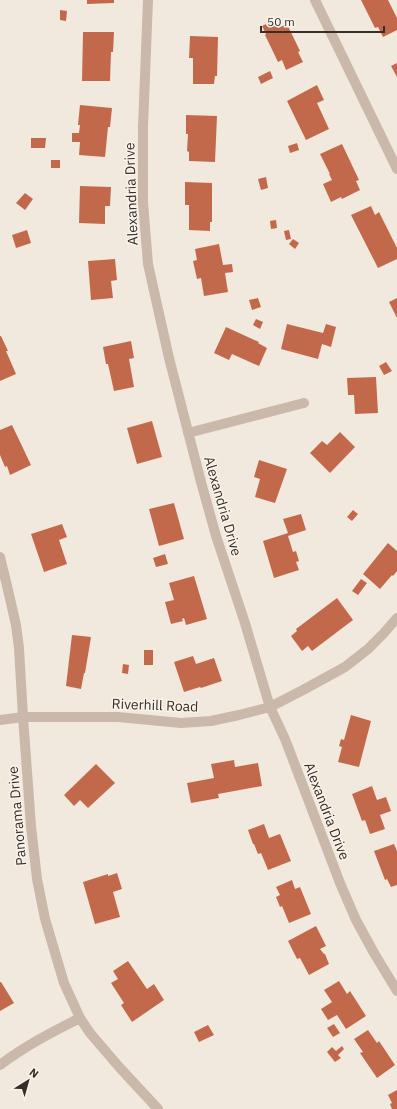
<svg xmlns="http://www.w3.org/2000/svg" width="397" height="1109" font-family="'IBM Plex Sans',sans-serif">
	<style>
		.building { fill: #c3694b }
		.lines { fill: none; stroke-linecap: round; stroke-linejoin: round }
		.minor { stroke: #cab9aa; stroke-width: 10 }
		.labels { text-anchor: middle; stroke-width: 3; stroke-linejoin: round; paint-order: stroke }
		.street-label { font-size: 14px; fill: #372e29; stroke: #f9f3ea }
	</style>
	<rect width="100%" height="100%" fill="#f2e9de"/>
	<path class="building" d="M87,0H114V3L87,4Z
		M361,0H388L397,18V30L383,37L378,27L375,28Z
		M60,10L67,11L66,21L60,20Z
		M274,20L278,28L287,24L300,51L298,52L303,62L286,70L282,60L278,62L265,35L266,34L262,26Z
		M83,32H114L113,52H111L110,81H82Z
		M190,36L218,37L217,76H215L214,84H193V58H189Z
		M397,63V77L391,66Z
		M270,71L273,78L261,84L258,77Z
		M317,85L324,100L317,103L329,129L306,140L287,101Z
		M80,105L112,108L110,127H108L105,157L79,155L80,142H72V133H79L80,125H78Z
		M186,115L217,116L215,162L189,161V152L187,151L188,134H186Z
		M31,138H46L45,148H31Z
		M297,143L299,150L290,153L288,146Z
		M342,144L359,180L356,181L360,190L342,199L341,197L331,202L323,184L332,180L329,174H330L320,154Z
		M51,160H60V168H51Z
		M266,177L268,188L261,190L258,179Z
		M185,182L212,183V222H210V231L189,230V205H185Z
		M80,186L111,187L110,206H105V224L79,223Z
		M25,193L33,199L25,210L16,203Z
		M371,206L375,215L379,212L397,248V259L378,268L351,215Z
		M276,220L277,228L271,229L270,221Z
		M27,230L31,243L16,248L12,235Z
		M289,230L291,239L286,240L284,231Z
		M293,239L299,243L295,249L289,244Z
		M219,244L223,265L232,264L233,272L225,273L228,292L204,296L201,278L197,279L193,261L197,260L195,249Z
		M115,259L117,280L111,281L113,298L91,300L88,261Z
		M258,298L261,307L252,310L249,300Z
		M397,298V318L389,302Z
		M256,319L263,322L260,329L253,325Z
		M287,324L323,333L326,324L336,327L331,347L322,344L318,359L281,349Z
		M226,327L259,342L258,343L267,348L259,366L232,354L229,360L214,353Z
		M0,336H1L8,351H6L16,374L0,381Z
		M131,341L134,358L129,359L134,387L114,391L108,364H106L103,347Z
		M386,362L392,371L384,375L379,366Z
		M376,377L378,413L355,414L354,395H348L347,378Z
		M152,421L162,457L137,464L127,428Z
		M12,425L31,465L10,475L7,466L5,467L0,455V430Z
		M340,432L355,447L330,473L310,453L322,441L327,445Z
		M259,460L287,469L275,503L255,497L260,479L254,477Z
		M174,503L184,539L159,546L149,509Z
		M353,510L358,514L352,521L347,517Z
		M301,514L306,530L288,536L293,552L296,551L299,561L296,562L299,570L274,578L263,541L288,533L283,519Z
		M62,524L67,537L59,540L67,564L44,572L31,534Z
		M388,543L397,551V571L393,576L392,575L380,589L363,574Z
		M165,554L168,564L156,567L153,558Z
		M194,576L207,619L186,625L184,618L182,619L183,621L171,624L165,602L174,600L169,583Z
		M361,579L367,583L358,595L352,591Z
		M337,598L353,620L312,651L308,646L302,651L291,636L297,631L296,629Z
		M72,635L91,637L85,673H84L81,689L66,686Z
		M144,650H153V665H144Z
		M193,656L196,664L214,658L222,681L201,688L200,687L184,692L174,662Z
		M123,664L129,665L128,674L122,673Z
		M351,715L371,721L359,767L338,762L342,747L339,746L341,739L344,740Z
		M234,760L235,767L258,763L262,786L218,794L219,798L191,803L187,783L214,778L211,764Z
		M96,764L115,783L88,808L80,800L74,806L64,795Z
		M372,786L377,800L386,797L391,811L380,815L385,829L370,834L365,820L362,821L352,794Z
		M264,824L269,838L280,834L291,861L268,870L261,853L258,854L254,844H253L248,830Z
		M394,844L397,851V885L391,887L387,879L385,880L374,851Z
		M117,873L122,889L113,892L120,917L95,924L83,882L108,874V876Z
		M292,880L295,889L300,887L311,914L289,923L282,906L280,907L276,897L280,895L276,887Z
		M316,926L326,946L320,949L324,954H325L329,964L309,975L300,958L297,959L288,941Z
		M128,961L147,989L154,984L164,1000L132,1022L121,1005L124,1003L111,983L118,979L113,971Z
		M339,981L347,994L350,991L366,1016L346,1029L337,1015L328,1020L321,1009L332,1002L324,990Z
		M0,982H1L14,1003L0,1011Z
		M334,1024L340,1033L333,1037L327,1028Z
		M208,1025L214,1035L199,1042L194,1032Z
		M368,1030L377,1043L379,1041L395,1065L377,1078L360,1053L363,1052L354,1039Z
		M342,1046L344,1049L338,1055L341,1058L335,1062L327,1052L332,1047L336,1051Z
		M397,1090V1109H392L390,1104L392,1103L388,1095Z"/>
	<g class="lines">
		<path class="minor" d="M148,0L143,127V202L148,264L154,291L169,358L201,482L216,536L244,620L270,707L285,739L340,883L356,920L374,953L397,991
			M315,0L397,169
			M188,433L304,403
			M0,557L8,590L16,625L19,648L23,717L31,826L37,879L45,919L64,983L80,1018L90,1033L120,1068L158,1109
			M0,720L23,717H118L181,723L211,721L239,715L270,707L303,690L345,667L368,649L383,634L397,618
			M0,1065C25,1046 52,1032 80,1018"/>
	</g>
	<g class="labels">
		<g class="street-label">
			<text transform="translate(131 194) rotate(-92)" y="5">Alexandria Drive</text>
			<text transform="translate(223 506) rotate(74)" y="5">Alexandria Drive</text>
			<text transform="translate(155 705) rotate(2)" y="5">Riverhill Road</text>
			<text transform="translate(327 811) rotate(69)" y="5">Alexandria Drive</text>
			<text transform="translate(17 816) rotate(-95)" y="5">Panorama Drive</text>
		</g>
	</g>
	<g transform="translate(28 1081) rotate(37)" stroke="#f9f3ea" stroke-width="3" paint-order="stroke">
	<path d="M0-3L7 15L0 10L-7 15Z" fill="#372e29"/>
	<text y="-6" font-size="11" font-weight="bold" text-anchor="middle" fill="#372e29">N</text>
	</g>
	<path d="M261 26v6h123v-6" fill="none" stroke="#372e29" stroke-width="2"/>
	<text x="267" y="26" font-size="12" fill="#372e29" stroke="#f9f3ea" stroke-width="3" paint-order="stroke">50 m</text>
</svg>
